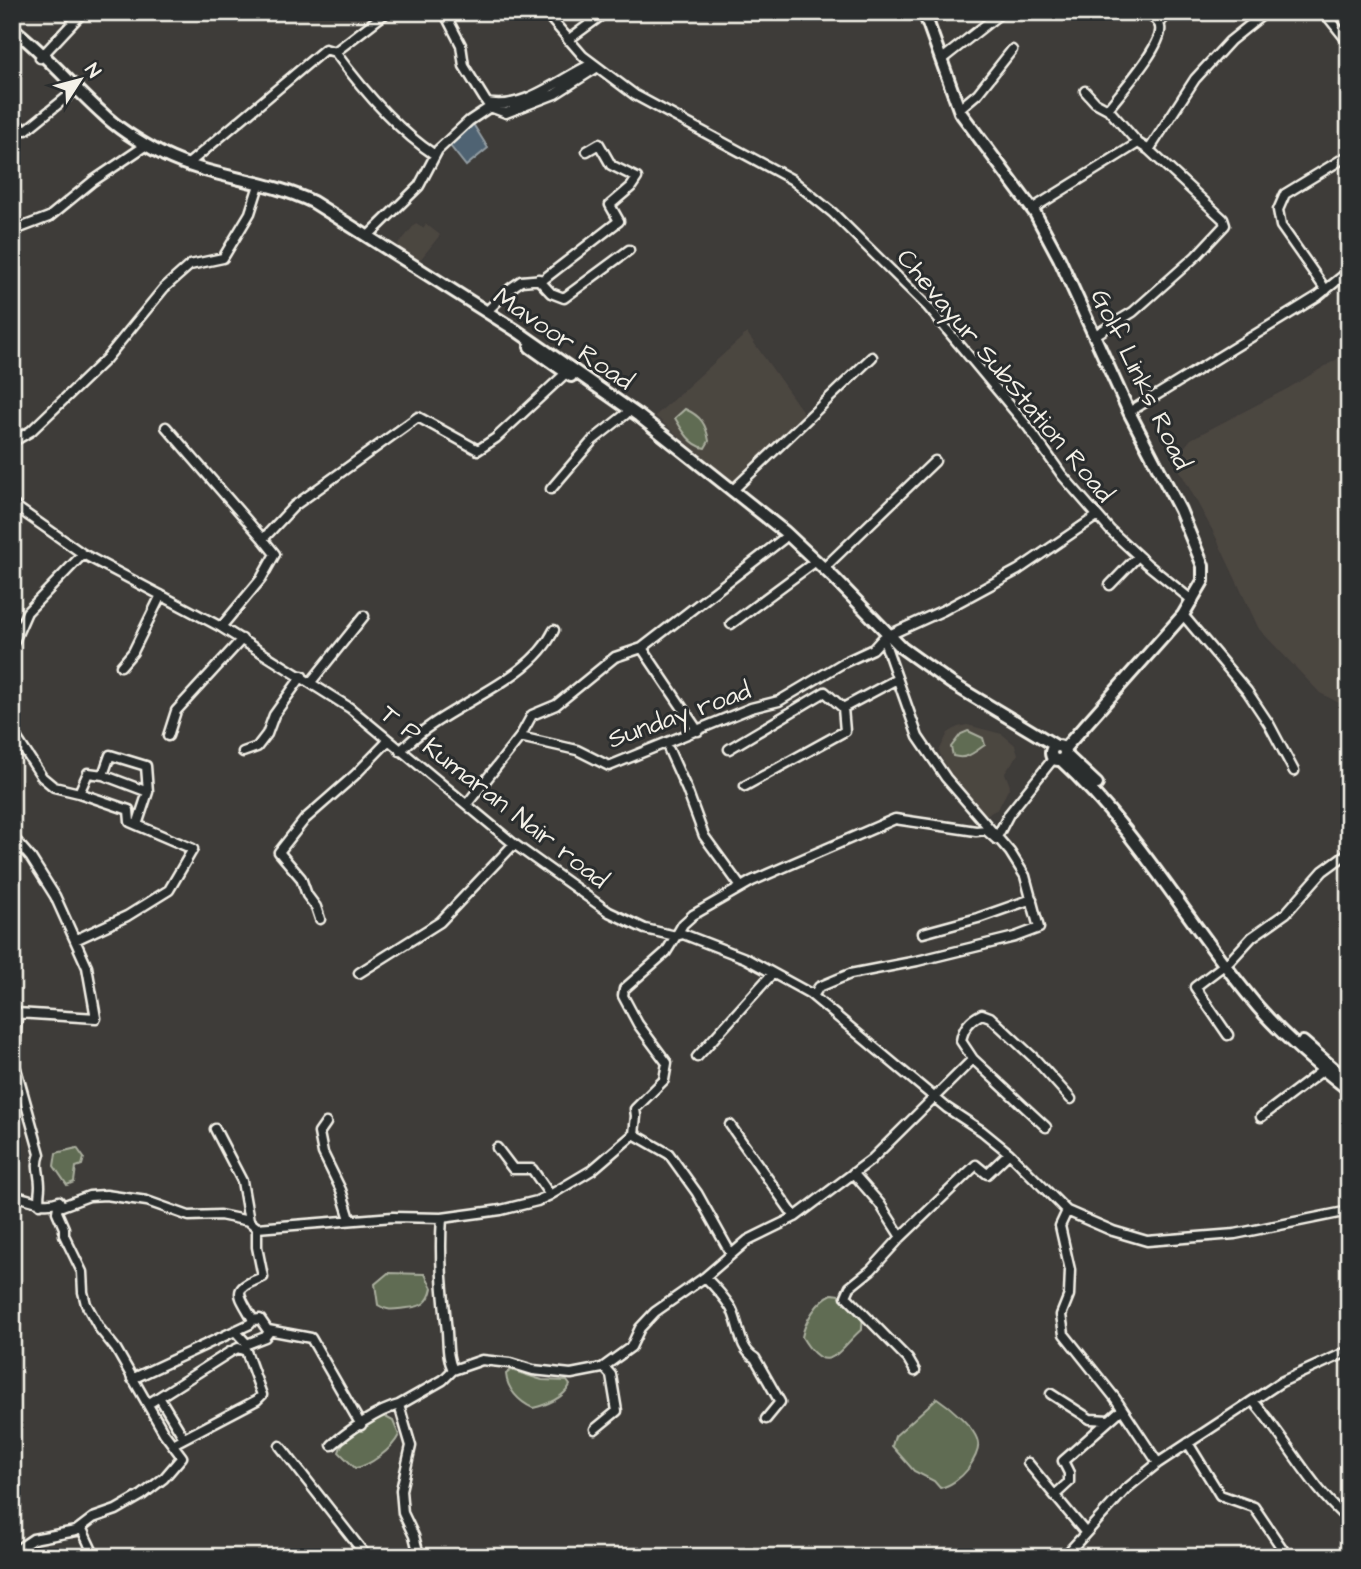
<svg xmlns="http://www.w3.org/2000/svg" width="1361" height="1569" font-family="'Architects Daughter',sans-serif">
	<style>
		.built { fill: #4c4641 }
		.green { fill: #606c53; stroke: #aaae9e; stroke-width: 2 }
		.water { fill: #506473; stroke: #929ca2; stroke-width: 2 }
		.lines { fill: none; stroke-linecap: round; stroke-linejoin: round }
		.street-casing { stroke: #f4f1e8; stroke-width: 13 }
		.secondary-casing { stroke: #f4f1e8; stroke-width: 16 }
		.street { stroke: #2a2d2e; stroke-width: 8 }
		.secondary { stroke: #2a2d2e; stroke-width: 10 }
		.labels { text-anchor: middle; stroke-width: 6; stroke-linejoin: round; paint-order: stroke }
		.street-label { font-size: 26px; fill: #f4f1e8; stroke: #2a2d2e }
	</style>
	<rect width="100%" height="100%" fill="#3e3c39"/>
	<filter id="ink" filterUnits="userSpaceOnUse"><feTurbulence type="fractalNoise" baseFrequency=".0143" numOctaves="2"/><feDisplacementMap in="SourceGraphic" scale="14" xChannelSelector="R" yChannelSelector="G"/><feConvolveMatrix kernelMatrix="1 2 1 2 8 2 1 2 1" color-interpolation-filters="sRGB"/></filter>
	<g filter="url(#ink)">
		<path class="built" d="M416,223L423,228L426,224L440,235L416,265L394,250Z
			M747,333L810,422L742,490L655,416Z
			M1349,352V708L1320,693L1259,629L1214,533L1174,460L1191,439L1287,389Z
			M967,725L1002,734L1015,745L1018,754L1005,773L1010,786L998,809L984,816L949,775L939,751L948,733L958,727Z"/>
		<path class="green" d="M685,409C701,416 706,424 709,441L705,448C690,445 682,430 675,418Z
			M968,731L983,738L985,745C973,753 967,760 953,756L951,747L961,734Z
			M77,1148L84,1158L82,1165L76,1167L74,1182L67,1185L54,1166L56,1153Z
			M388,1273L425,1274L432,1288C429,1303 422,1307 407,1308C396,1309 388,1312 378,1305L375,1284Z
			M832,1294L846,1296L863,1309L862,1329C839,1348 828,1381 802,1337C805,1321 817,1301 832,1294Z
			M511,1370L542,1380L567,1381L570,1385C564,1398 546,1405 533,1408C519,1402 507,1389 506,1374Z
			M937,1398C949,1406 976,1428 978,1443C980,1451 972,1463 968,1469C961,1478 950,1486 940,1488L934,1481L914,1471L892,1446L895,1436Z
			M382,1415L393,1421L399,1435C392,1449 370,1466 355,1468L339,1452C344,1433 367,1424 382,1415Z"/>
		<path class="water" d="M473,124L488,148L466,166L447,142Z"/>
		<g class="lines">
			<defs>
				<path id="street" d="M444,12L461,45L464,66L487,103C524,111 560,78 592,64
					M545,12L583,56L635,95L791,179L833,213L928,307L1028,427L1062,475L1110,530L1147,564L1193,601
					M1324,12L1349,43
					M1159,23L1170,12
					M568,40L606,12
					M335,52C362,89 397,130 435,155
					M40,58L83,12
					M941,60L1002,12
					M1085,91L1095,102L1108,109
					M959,109L978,93L1012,50
					M12,122L26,130L73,92
					M1138,143L1149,150L1195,79L1230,41L1266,12
					M187,165L325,49L335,52L387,12
					M1032,209L1138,143L1108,109C1120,93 1164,45 1160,27C1159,20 1150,16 1145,12
					M12,231L49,217L93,181L142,148L145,144
					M368,236L419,186L438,150L469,121L490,107L506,113L555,94L596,68
					M538,279L551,293L564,298L629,250
					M1326,290L1281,226L1278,210L1285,194L1349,155
					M486,312L511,288L521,281L544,279L619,221L610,205L631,187L637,178L611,165L599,144L587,151
					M1095,335L1133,312L1196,256L1225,225L1223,219L1149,150
					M1129,412L1318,296L1349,271
					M166,427L263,539
					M12,442L31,431L106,359L164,288L190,265L223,258L250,213L258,188
					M551,489L593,440L626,414
					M732,491L872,357
					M12,504L83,554L221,627L350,708L514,844L609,912L645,929L676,936L683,924L693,915L752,881L895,819L976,831L986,830L996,839L1009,814L1053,759
					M824,568L935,461
					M1110,585L1138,556
					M1183,615L1247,691L1269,724L1294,771
					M731,624L812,564
					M221,627L261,579L275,554L263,539L294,506L418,417L478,450L496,438L566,373
					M889,635L944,610L1018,570L1097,516
					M12,646L27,612L83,554
					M121,666L133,652L161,595
					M311,682L364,616
					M12,731L42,777L54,787L79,793
					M698,731L642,648L783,539
					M168,736L176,711L242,639
					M520,737L532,715L556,705L615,657L642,648
					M729,749L825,692L843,708
					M669,750L687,790L704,836L741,887
					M400,751C410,742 419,733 430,726C469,698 533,675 554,630
					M243,752L257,747L267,734L274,715L302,676
					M103,775L148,792
					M745,786L845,731L843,708L897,679
					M467,804L520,737L577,750L609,766L751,708L779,701L843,663L873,649L883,638L918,737L946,778L1010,852L1025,876L1039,928L1015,937L917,961L850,974L819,987L815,993H809
					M12,836L31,858L55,896L87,967L96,1018L17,1013L15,1065L40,1154C35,1167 40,1173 40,1186C40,1193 38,1197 40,1204
					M320,919L316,907L307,895L301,878L279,852L305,819L355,775L388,741
					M923,933L978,918L1032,899
					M75,940L127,916L169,890L193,849L137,825L148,792L146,766L110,755L103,775L88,773L79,793L129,810L130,822L137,825
					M1230,961L1252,937L1286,913L1323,871L1349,852
					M1224,965L1195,987L1228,1035
					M359,973L440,922L514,844
					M697,1057L772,974
					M973,1059L1046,1127
					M1261,1117L1323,1070
					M326,1123L319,1133L323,1153L341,1190L350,1219
					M730,1125L795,1217
					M215,1129L242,1181L249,1221L257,1228L393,1217L442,1218L501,1210L537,1201L550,1195L592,1170L634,1134L636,1116L635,1109L664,1080L667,1063L638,1024L623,996L624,989L666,952L676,936L683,934L745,958L809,993L947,1108L982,1131L1009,1153L1067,1211L1113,1231L1147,1241L1235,1234L1349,1211
					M634,1134L669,1154L697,1193L731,1254
					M497,1148L513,1169H532L550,1195
					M853,1173L880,1204L901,1237L871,1270L850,1287L846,1296L908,1359L915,1371
					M12,1196C30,1197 41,1208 59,1201
					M59,1201L62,1206L89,1196L106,1195L147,1201L189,1216L220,1215L249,1221
					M1067,1211L1060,1226L1070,1270L1069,1295L1061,1315L1064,1334L1115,1398L1158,1463
					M442,1218C439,1257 443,1293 447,1332C448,1346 447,1357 453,1370
					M901,1237L976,1165L987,1174L1009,1153
					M705,1277C714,1286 724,1297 731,1308C740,1324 738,1348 755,1358L780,1402L766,1419
					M268,1330L311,1338L361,1425
					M235,1331L247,1344L265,1337L269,1332L260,1319L253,1320
					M132,1379L250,1324L253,1320C238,1292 230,1290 263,1277L257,1247V1228
					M1051,1394L1090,1419L1109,1420
					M159,1397L184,1438
					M1253,1401C1286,1438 1311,1489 1349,1520
					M148,1404L230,1352L238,1348L246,1351L262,1395L257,1400L173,1444
					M595,1429L617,1411L611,1375L604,1367
					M1188,1443L1220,1495L1254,1507L1288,1557
					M332,1445C348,1431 378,1410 399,1405
					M280,1446L367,1557
					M1028,1463L1085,1532
					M1055,1495L1069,1482V1473L1063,1461L1122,1409
					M81,1527L95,1557
					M12,1553L33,1539L76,1531L93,1518L116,1510L142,1495L164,1478L182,1457L164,1433L116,1349L100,1329L86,1304L83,1292L82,1272L64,1235V1228L57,1212L59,1201
					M412,1557L418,1551L414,1536L403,1513L401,1490L411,1446L399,1405L443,1380L453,1370L482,1360L510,1363L533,1370L571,1374L602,1368L631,1347L640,1328L655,1312L705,1277L748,1240L795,1217L871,1160L973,1059L961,1041C963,1028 971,1019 982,1014L990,1017L1036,1060L1071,1099
					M1064,1557L1126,1489L1158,1463L1281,1382L1349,1351"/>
				<path id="secondary" d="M924,12L960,112L1035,213L1059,258L1129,412L1180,510L1203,566V581L1183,615L1064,749
					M12,28C45,53 71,85 102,113C119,130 143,144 164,155C211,178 265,179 313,202L517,331L639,416L785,532L834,578L902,648L951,683L1056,746
					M530,347L571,376
					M1051 753a7 7 0 1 1 14 0a7 7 0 1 1-14 0Z
					M1066,755L1097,784
					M1061,760C1139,832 1190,927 1258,1007C1285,1038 1317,1065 1349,1090
					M1303,1042L1341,1075"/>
			</defs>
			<use href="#street" class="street-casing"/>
			<use href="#secondary" class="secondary-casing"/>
			<use href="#street" class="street"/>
			<use href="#secondary" class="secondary"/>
		</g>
	</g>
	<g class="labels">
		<g class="street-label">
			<text transform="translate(564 338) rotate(34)" y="9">Mavoor Road</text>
			<text transform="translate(1006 375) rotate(50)" y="9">Chevayur SubStation Road</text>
			<text transform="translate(1142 379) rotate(64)" y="9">Golf Links Road</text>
			<text transform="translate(679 714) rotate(-20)" y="9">Sunday road</text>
			<text transform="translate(495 796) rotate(38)" y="9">T P Kumaran Nair road</text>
		</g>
	</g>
	<rect width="1361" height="1569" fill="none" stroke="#2a2d2e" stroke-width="42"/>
	<rect x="21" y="21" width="1319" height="1527" fill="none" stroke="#f4f1e8" stroke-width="2.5" filter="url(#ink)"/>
	<g transform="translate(80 80) rotate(54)" stroke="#2a2d2e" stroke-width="5" paint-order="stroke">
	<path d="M0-5L12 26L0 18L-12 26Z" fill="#f4f1e8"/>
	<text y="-10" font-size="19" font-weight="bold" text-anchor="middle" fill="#f4f1e8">N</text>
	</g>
</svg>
